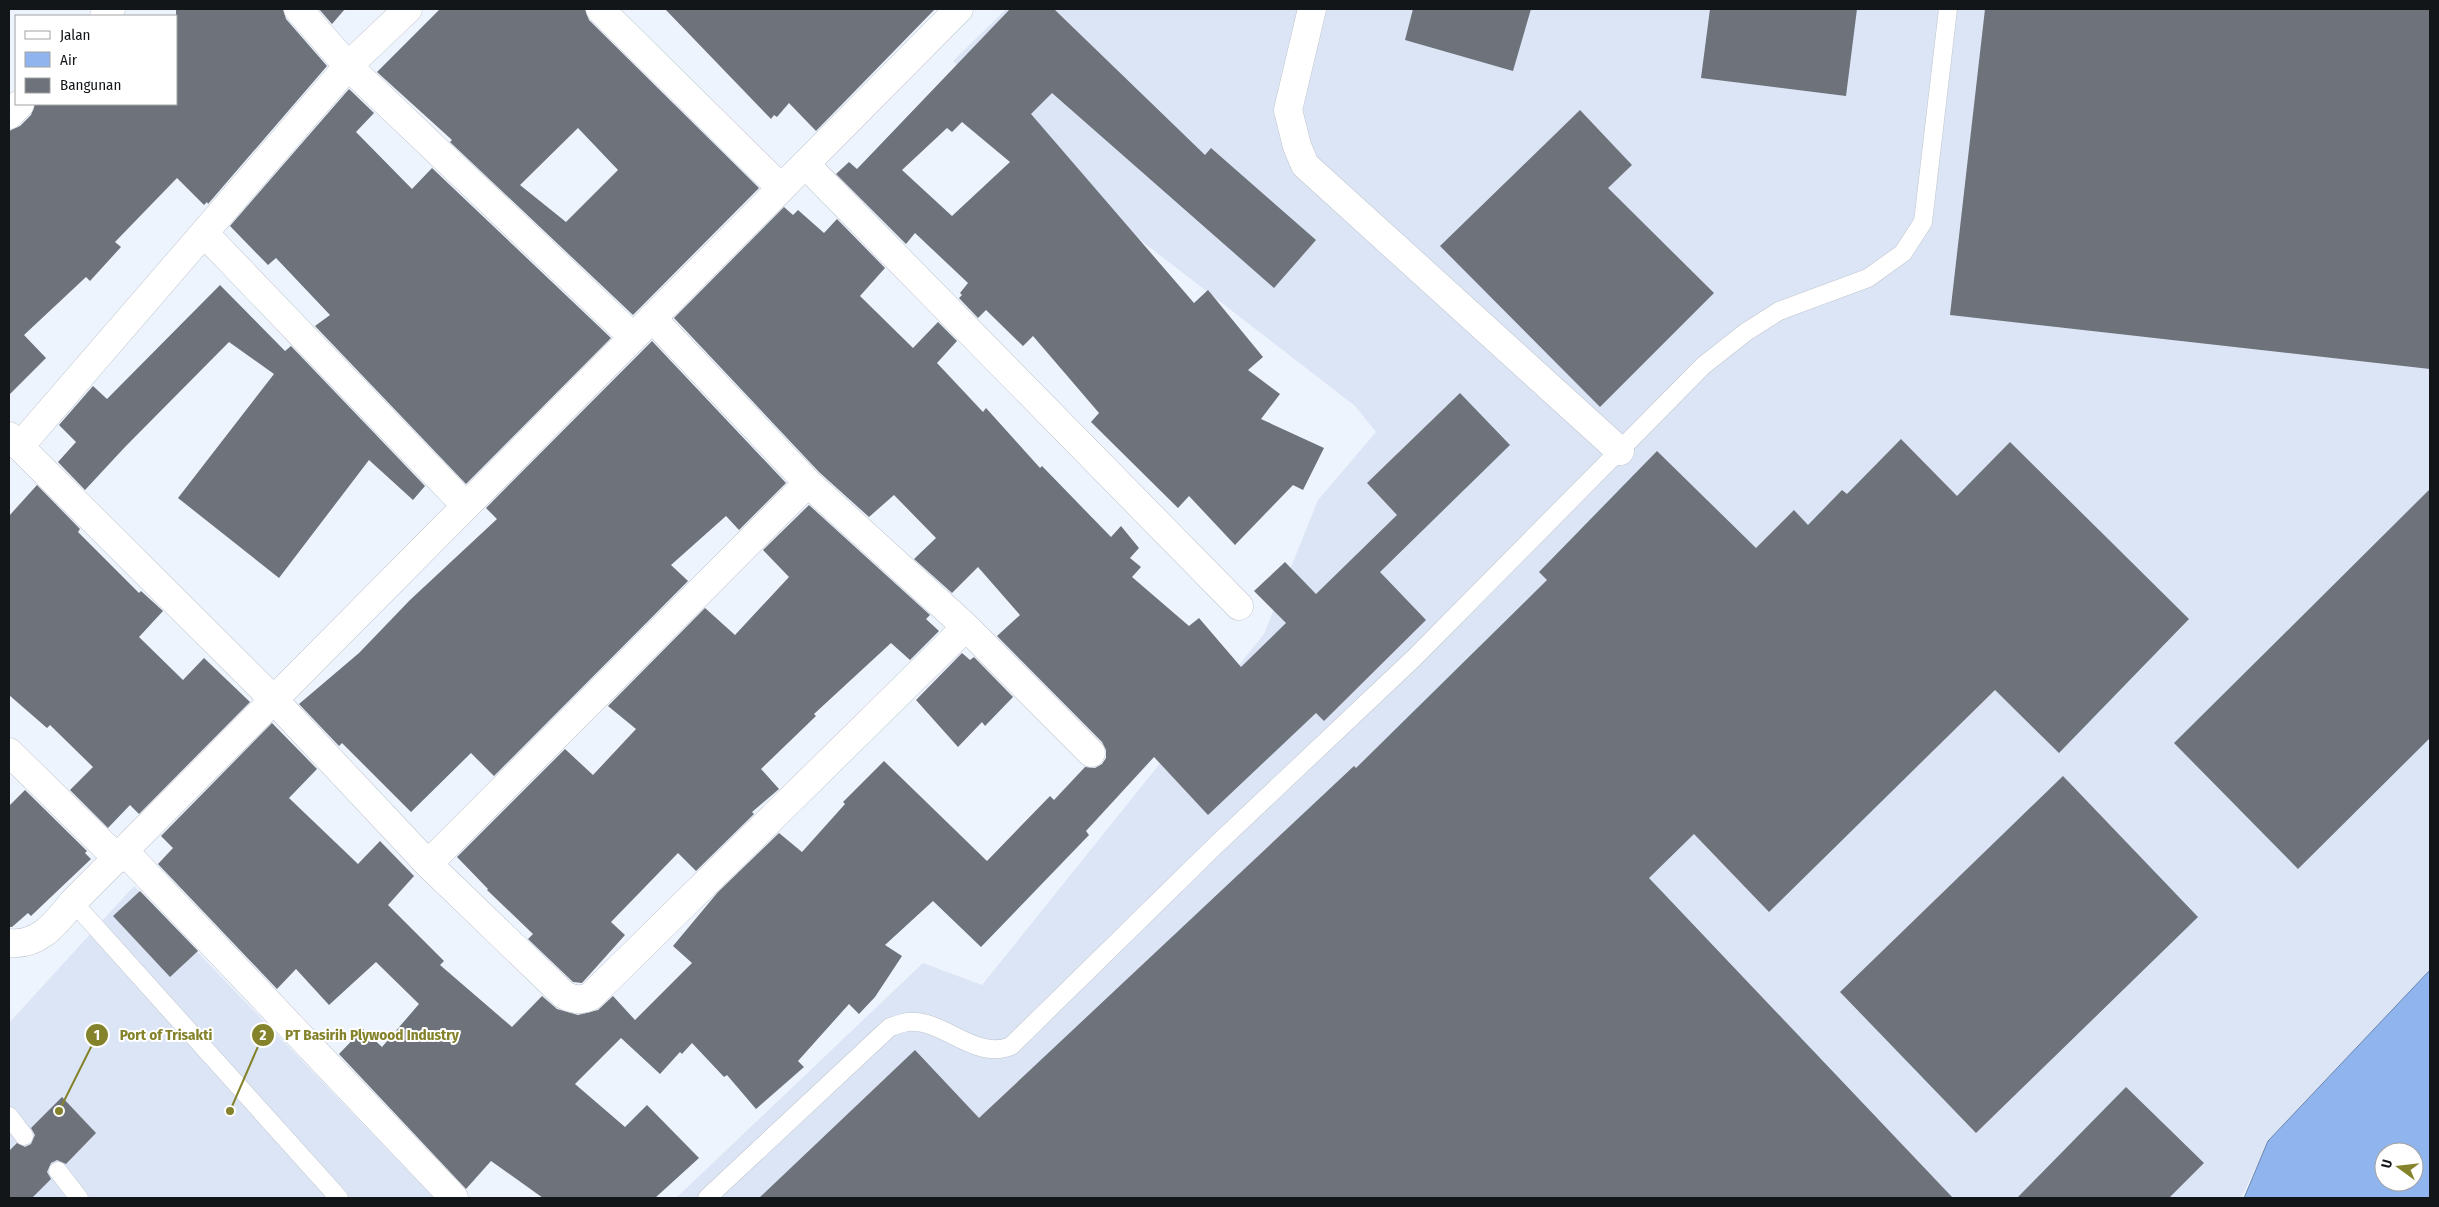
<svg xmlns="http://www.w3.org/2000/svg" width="2439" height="1207" font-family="'Fira Sans Condensed',sans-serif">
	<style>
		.built { fill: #dce5f5 }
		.water { fill: #90b5ee; stroke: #6a85ae; fill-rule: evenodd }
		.building { fill: #6d727b; fill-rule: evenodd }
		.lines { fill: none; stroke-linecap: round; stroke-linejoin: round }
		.service-casing { stroke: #bfc5ce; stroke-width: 19 }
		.minor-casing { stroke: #bfc5ce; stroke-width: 29 }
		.service { stroke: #fff; stroke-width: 18 }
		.minor { stroke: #fff; stroke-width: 28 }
		.leader { fill: none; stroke: #84832b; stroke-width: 2 }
		.callout-dot { fill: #84832b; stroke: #fff; stroke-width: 2 }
		.mark-label { font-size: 15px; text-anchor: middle; font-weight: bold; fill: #fff }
		.callout-label { font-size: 15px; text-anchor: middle; font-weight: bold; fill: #84832b; stroke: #fff; stroke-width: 4; stroke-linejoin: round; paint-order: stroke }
	</style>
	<rect width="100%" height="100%" fill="#eef4fe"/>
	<path class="built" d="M1006,9H2430V979L2263,1153L2241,1198H676L923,963L982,985L1264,634L1318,500L1376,432L1355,406L1126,229L953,61Z
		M134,886L434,1198H9V1023Z"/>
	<path class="water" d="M2430,970V1198H2244L2268,1141ZM2384,1152H2414V1182H2384Z"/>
	<path class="building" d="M176,9H283L286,19L327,66L208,204L207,202L204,205L177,178L115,242L121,247L90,281L86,277L24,335L46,358L9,395V131L20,126L31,115L35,104H176Z
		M319,9H345L332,24Z
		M440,9H585L589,20L759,188L633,315L450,142L452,140L377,72ZM578,128L618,170L566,222L520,185Z
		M665,9H935L816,131L789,103L777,117L774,115L771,119Z
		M1010,9H1054L1205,155L1211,148L1316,240L1274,288L1052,93L1031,114L1194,303L1208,290L1263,357L1248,370L1280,394L1261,419L1324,448L1303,490L1293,485L1235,545L1189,496L1178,508L1091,422L1099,413L1033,336L1023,346L986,310L978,318L959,298L962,295L960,293L968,283L915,233L906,244L836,174L849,162L857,169ZM962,122L1010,162L952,216L902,170L947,128L952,132Z
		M1413,9H1531L1513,71L1405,40Z
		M1710,9H1857L1846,96L1701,78Z
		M1985,9H2430V369L1950,315Z
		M349,89L374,113L356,132L412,189L432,168L611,338L466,484L315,326L330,315L276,258L268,265L230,226Z
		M1580,110L1632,165L1608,188L1714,293L1600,407L1440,246Z
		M784,207L793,215L798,210L824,233L837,219L885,268L860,296L913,348L938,322L957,341L937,363L983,412L986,408L1040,468L1042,466L1111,537L1121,526L1139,548L1130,558L1141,567L1132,577L1189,626L1199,618L1241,667L1286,623L1254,591L1285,562L1316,594L1397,515L1367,483L1460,393L1510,445L1380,572L1426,620L1324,721L1316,713L1208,815L1154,757L1086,831L1089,835L981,947L933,901L885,945L902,956L875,997L859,1014L849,1004L798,1061L804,1067L756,1109L727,1075L724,1077L692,1043L682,1054L680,1052L660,1074L621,1038L575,1084L625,1127L647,1105L699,1158L655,1198H543L491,1161L466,1189L339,1054L363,1029L382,1047L419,1004L376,962L329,1005L296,969L277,989L158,864L173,848L161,836L272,723L317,769L289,798L358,864L380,841L414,876L388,905L444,961L440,965L512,1027L542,996L557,1009L578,1015L598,1010L613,996L635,1020L692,963L673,946L718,892L779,833L802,852L845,804L843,802L884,761L987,861L1050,796L1054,800L1085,767L1095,768L1102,764L1106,758V750L1102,742L997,636L1020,615L978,567L952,593L914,559L936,538L894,495L869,517L819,472L674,318Z
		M220,285L285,351L291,346L425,486L413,500L369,460L279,578L178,498L274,374L229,342L125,447L85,490L58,462L76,442L59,425L93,386L107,399Z
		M652,341L786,483L739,530L726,516L671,565L688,581L494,776L471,753L411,812L342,743L339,746L299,704L359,653L410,600L497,519L486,508Z
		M1901,439L1957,496L2010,442L2189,619L2059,753L1995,690L1769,912L1694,834L1649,878L1953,1198H759L915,1050L979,1118L1354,766L1356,768L1547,580L1539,572L1657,451L1756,548L1794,510L1808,525L1842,490L1847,494Z
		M37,485L80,529L78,532L139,593L141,591L163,611L139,637L183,680L204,658L250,702L139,814L130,805L108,828L70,790L93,767L50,725L47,728L9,695V516Z
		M2430,489V738L2298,869L2174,743Z
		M809,505L930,615L926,619L939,631L910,660L891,643L814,714L816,716L761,769L779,789L752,812L754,814L696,871L678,853L611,922L625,935L582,983L573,982L528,939L533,934L487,890L488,889L457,857L565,749L593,775L636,729L608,706L705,608L735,635L789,577L763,550Z
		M962,653L970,660L974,657L1013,697L985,726L982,722L958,747L916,700Z
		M2063,776L2198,917L1976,1133L1840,992Z
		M25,790L87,851L85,853L91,859L31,916L28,913L12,927H9V806Z
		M140,891L198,951L170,977L113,916Z
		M2126,1087L2204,1163L2169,1198H2017Z
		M62,1097L96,1133L66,1164L57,1160L51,1163L47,1172L51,1179L32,1198H9V1151L17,1143L25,1147L31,1144L35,1135L31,1128Z"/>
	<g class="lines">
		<defs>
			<path id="service" d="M73,902L339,1198
				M9,1116L24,1136
				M58,1171L79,1198
				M707,1198L890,1027C896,1025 902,1023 908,1022C944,1019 975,1061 1011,1046L1216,845L1414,658L1704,365L1746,332L1779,311L1868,278L1903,253L1923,222L1948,9"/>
			<path id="minor" d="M298,9L348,66L633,337
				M600,9L781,188
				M1312,9L1288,110L1297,146L1305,165L1620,451
				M104,16L111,9
				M9,115L20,104
				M805,164L1239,606
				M204,233L466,506
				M9,436L274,700L428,864L564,995C574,1000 582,1001 591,996L966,627L808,483L652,318
				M20,446L348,66L408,9
				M966,627L1091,753
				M9,752L118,859
				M125,852L454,1198
				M428,864L808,483
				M9,943C39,946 56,923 73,902L959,9"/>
		</defs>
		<use href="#service" class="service-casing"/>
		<use href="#minor" class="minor-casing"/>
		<use href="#service" class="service"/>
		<use href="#minor" class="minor"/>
	</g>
	<path class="leader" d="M59 1111L97 1035M230 1111L263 1035"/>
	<g class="callout-dot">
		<circle cx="59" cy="1111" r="5"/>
		<circle cx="230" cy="1111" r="5"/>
		<circle cx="97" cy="1035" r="12"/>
		<circle cx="263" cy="1035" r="12"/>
	</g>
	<g class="mark-label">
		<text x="97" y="1040">1</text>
		<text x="263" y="1040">2</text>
	</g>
	<g class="callout-label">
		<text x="166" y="1040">Port of Trisakti</text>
		<text x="372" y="1040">PT Basirih Plywood Industry</text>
	</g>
	<rect width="2439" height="1207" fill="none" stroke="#131619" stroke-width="20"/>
	<rect x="15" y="15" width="162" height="90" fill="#ffffff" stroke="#a1a2a3"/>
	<rect x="25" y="31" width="25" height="8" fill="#ffffff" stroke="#a1a2a3"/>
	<text x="60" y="40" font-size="15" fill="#131619">Jalan</text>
	<rect x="25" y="52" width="25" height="15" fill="#90b5ee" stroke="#a1a2a3"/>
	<text x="60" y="65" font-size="15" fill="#131619">Air</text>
	<rect x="25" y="78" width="25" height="15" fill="#6d727b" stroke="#a1a2a3"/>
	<text x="60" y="90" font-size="15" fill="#131619">Bangunan</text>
	<g transform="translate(2399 1167) rotate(285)"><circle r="24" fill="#ffffff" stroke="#a1a2a3"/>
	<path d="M0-4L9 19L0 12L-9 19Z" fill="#84832b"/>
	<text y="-8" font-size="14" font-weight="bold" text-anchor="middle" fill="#131619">U</text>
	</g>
</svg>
